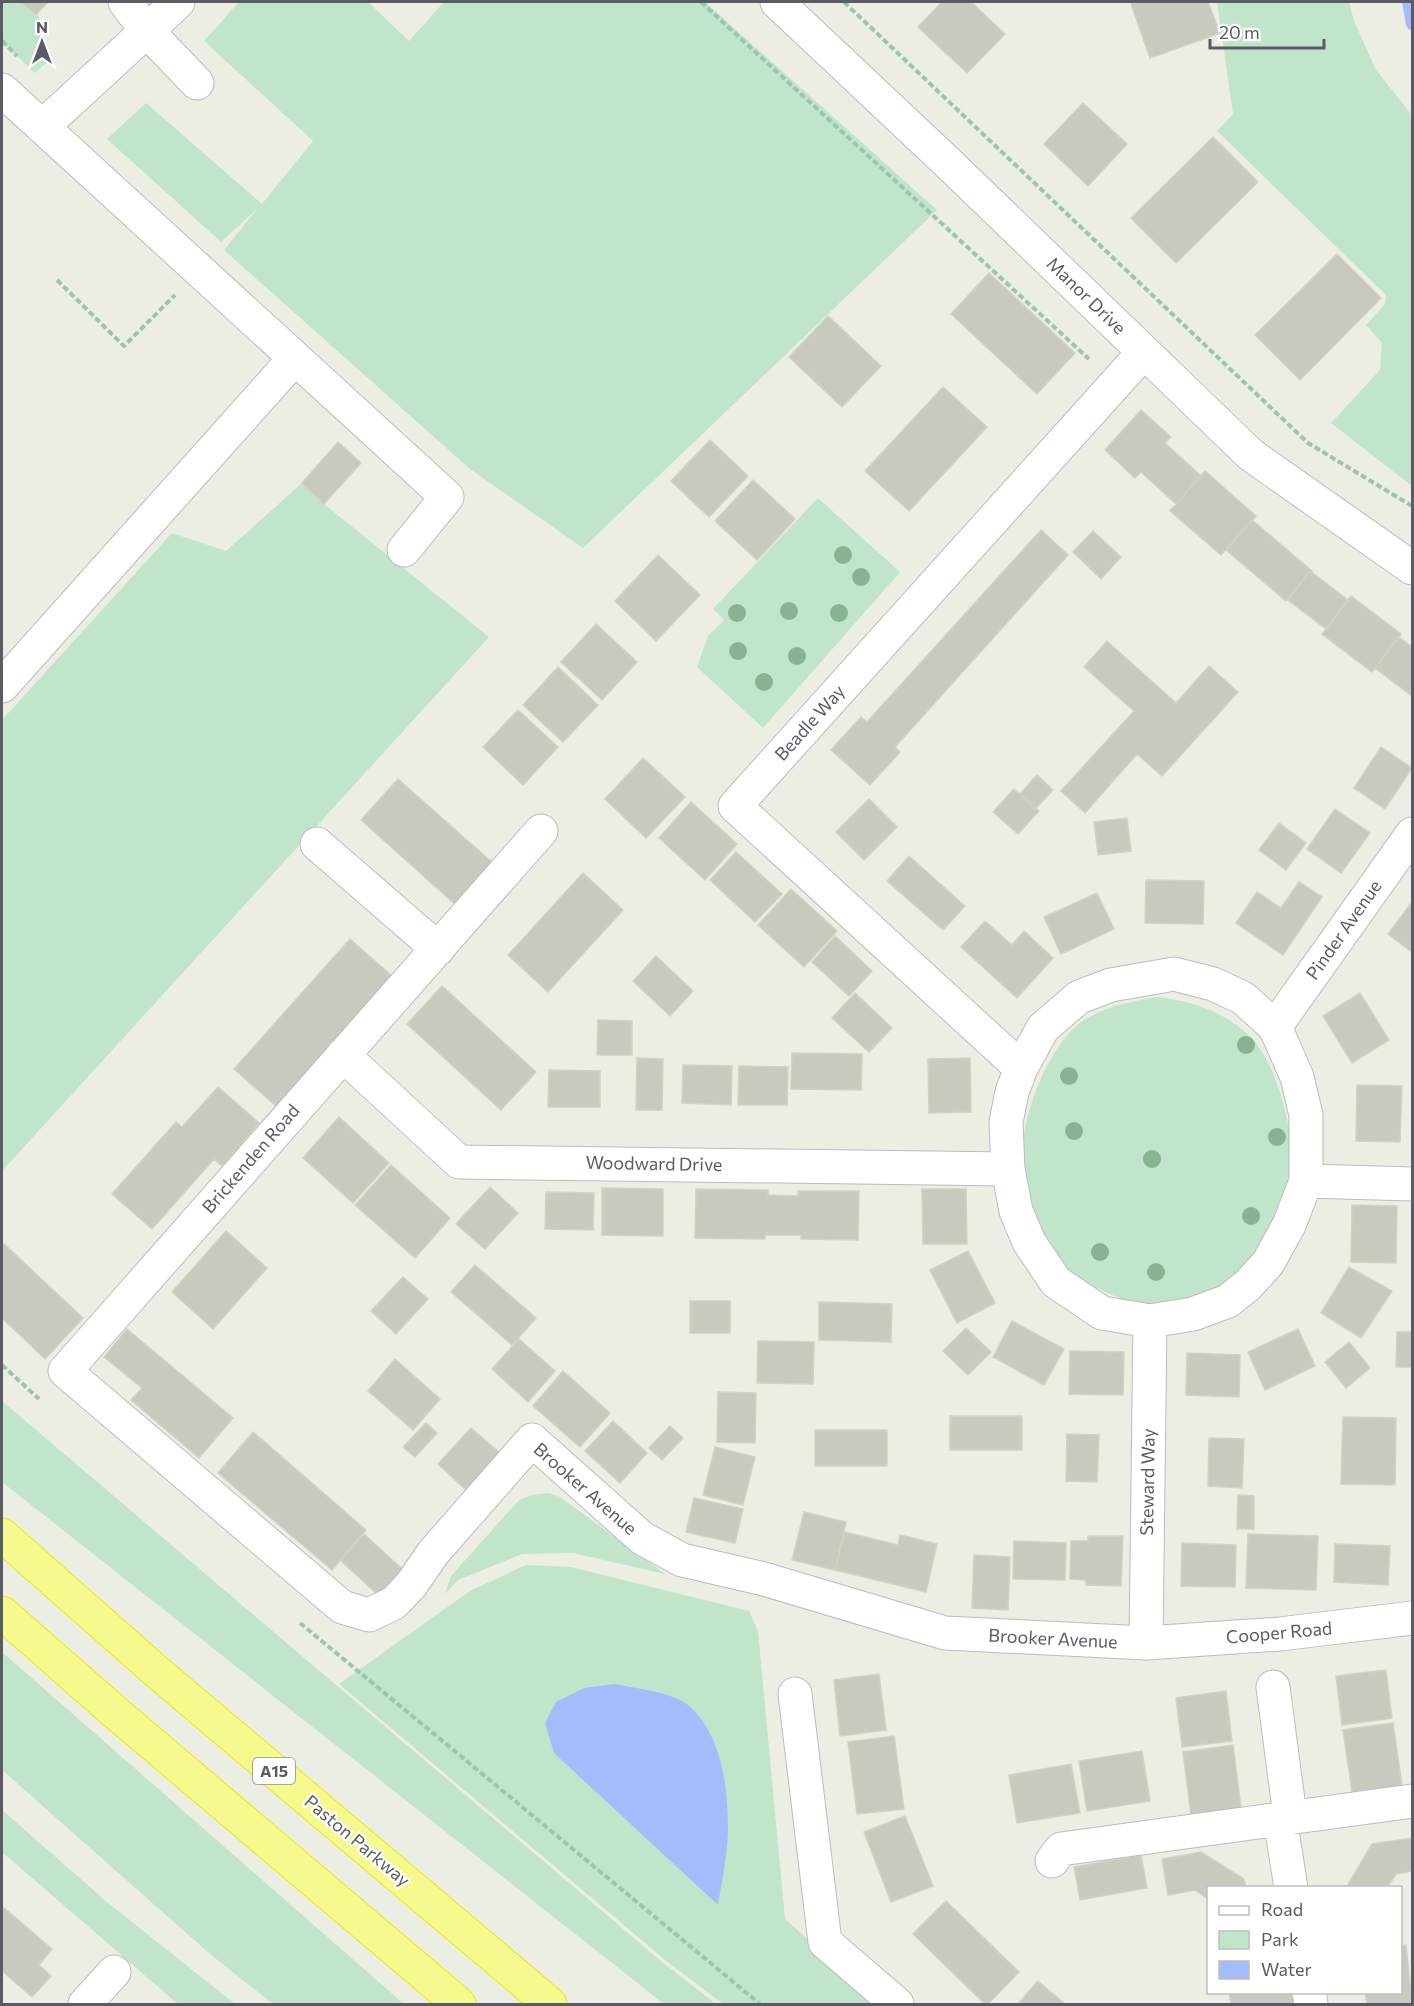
<svg xmlns="http://www.w3.org/2000/svg" width="1414" height="2006" font-family="Commissioner,sans-serif">
	<style>
		.green { fill: #c0e5cb }
		.water { fill: #a4bcfc }
		.lines { fill: none; stroke-linecap: round; stroke-linejoin: round }
		.stream { stroke: #a4bcfc; stroke-width: 12 }
		.building { fill: #c8c9bf; stroke: #d2d2c2; stroke-width: 1.5 }
		.minor-casing { stroke: #bbbbc1; stroke-width: 35 }
		.highway-casing { stroke: #eae707; stroke-width: 35 }
		.path { stroke: #9ac5b3; stroke-width: 4; stroke-dasharray: 6 3; stroke-linecap: butt }
		.minor { stroke: #fff; stroke-width: 33 }
		.highway { stroke: #f5fa8e; stroke-width: 33 }
		.tree { fill: #88b292 }
		.labels { text-anchor: middle; stroke-width: 4.5; stroke-linejoin: round; paint-order: stroke }
		.shield { fill: #fff; stroke: #8c8d92; stroke-width: 1.5 }
		.shield-label { font-size: 16px; font-weight: bold; fill: #5b5c63 }
		.street-label { font-size: 18px; fill: #5b5c63; stroke: #fff }
	</style>
	<rect width="100%" height="100%" fill="#edeee3"/>
	<path class="green" d="M2,2H23L38,16L51,59L35,73L2,42Z
		M239,2H368L409,41L444,2H705L937,210L583,548L470,469L224,250L257,209L221,242L107,139L146,103L262,204L313,141L204,41Z
		M1217,2H1349L1354,21L1376,70L1412,115V486L1331,423L1380,370L1382,343L1366,325L1385,304L1386,295L1217,131L1233,114Z
		M302,483L324,504L489,637L2,1171V720L172,533L226,551Z
		M818,498L900,572L763,728L697,667L708,636L724,620L713,609Z
		M1156,997C1191,1000 1229,1013 1253,1040C1277,1066 1294,1130 1291,1164C1288,1187 1275,1226 1264,1246C1259,1255 1249,1263 1242,1270C1237,1275 1232,1282 1227,1286C1213,1296 1190,1300 1175,1302C1151,1305 1134,1304 1112,1295C1089,1284 1065,1273 1050,1251C1036,1229 1023,1185 1022,1159C1021,1118 1045,1055 1075,1027C1096,1008 1129,1002 1156,997Z
		M2,1401L662,1962L716,2004H664L2,1482Z
		M548,1493L560,1497L665,1574L573,1553L522,1554L458,1580L445,1594L451,1576L519,1500L532,1495Z
		M526,1565L571,1567L749,1611L758,1631L785,1919L881,2004H723L664,1959L339,1684L470,1591Z
		M2,1652L404,2004H273L210,1954L2,1770Z
		M2,1810L107,1902L235,2004H178L2,1852Z"/>
	<path class="water" d="M614,1684C634,1688 672,1692 688,1705C723,1735 728,1790 728,1832C727,1856 722,1881 718,1905L554,1753L545,1723L556,1702L584,1688Z"/>
	<g class="lines">
		<path class="stream" d="M1408,2L1412,24"/>
	</g>
	<path class="building" d="M21,2H48L36,15Z
		M942,2H971L1005,34L967,73L918,27Z
		M1139,2H1208L1220,33L1150,58L1131,4Z
		M1083,103L1127,144L1088,186L1044,144Z
		M1213,137L1258,182L1176,263L1131,218Z
		M1337,254L1381,298L1300,380L1255,335Z
		M989,273L1075,353L1037,394L951,314Z
		M828,316L881,366L842,407L789,357Z
		M943,387L987,427L909,511L865,471Z
		M1141,410L1171,437L1165,443L1201,476L1176,504L1141,472L1135,478L1105,450Z
		M710,440L748,476L709,517L671,481Z
		M338,442L361,463L324,504L302,483Z
		M1205,471L1256,516L1221,555L1170,511Z
		M753,480L795,519L757,560L715,521Z
		M1252,520L1312,571H1310L1286,601L1226,550Z
		M1041,530L1068,555L895,747L900,752L870,785L831,750L861,717L867,722Z
		M1093,531L1121,557L1101,579L1073,552Z
		M658,555L700,595L656,641L615,601Z
		M1310,571L1348,600L1326,629L1288,600Z
		M1351,596L1401,634L1372,672L1322,634Z
		M596,624L637,662L602,700L561,662Z
		M1399,637L1412,647V696L1375,668Z
		M1107,641L1176,703L1209,666L1238,692L1162,776L1137,754L1085,813L1061,791L1134,711L1084,667Z
		M558,667L598,705L563,742L523,705Z
		M518,710L558,747L523,785L483,747Z
		M1381,747L1412,768L1385,809L1354,788Z
		M643,758L685,797L646,838L605,799Z
		M1037,775L1053,790L1035,809L1020,794Z
		M398,779L494,864L457,906L361,820Z
		M1014,789L1039,811L1018,834L993,812Z
		M869,799L897,827L864,860L836,832Z
		M691,802L737,844L705,880L659,838Z
		M1335,809L1370,833L1341,873L1307,849Z
		M1127,818L1131,851L1098,855L1094,822Z
		M1279,823L1306,843L1286,870L1259,850Z
		M736,852L782,894L755,922L710,880Z
		M909,856L965,906L943,930L887,881Z
		M583,873L623,910L548,992L508,955Z
		M1146,880L1204,881L1203,924L1145,923Z
		M1299,882L1322,897L1283,955L1236,923L1257,892L1281,908Z
		M791,889L837,931L804,967L758,925Z
		M1097,893L1114,929L1061,954L1044,917Z
		M1412,902V952L1388,934Z
		M985,921L1012,945L1024,931L1053,958L1017,998L961,947Z
		M835,936L872,971L849,996L812,962Z
		M350,939L392,976L276,1106L234,1069Z
		M656,956L693,991L670,1016L633,981Z
		M442,986L536,1072L501,1110L407,1024Z
		M855,993L892,1028L869,1052L832,1018Z
		M1360,993L1389,1040L1352,1063L1323,1016Z
		M598,1020L632,1021V1055H597Z
		M792,1053L862,1054L861,1090L791,1089Z
		M637,1058L663,1059L662,1110H636Z
		M970,1058L971,1112L929,1113L928,1059Z
		M683,1065L732,1066L731,1105L682,1103Z
		M739,1066L788,1067L787,1105H738Z
		M549,1070L600,1071V1107H548Z
		M1357,1085L1402,1086L1400,1142L1356,1141Z
		M218,1087L259,1123L222,1166L214,1159L152,1229L112,1194L176,1122L182,1127Z
		M339,1117L389,1163L353,1203L303,1158Z
		M391,1165L450,1218L415,1258L355,1205Z
		M490,1187L518,1213L485,1249L456,1224Z
		M602,1188L663,1189V1236L602,1235Z
		M696,1189L768,1190V1195L798,1196V1191H859L858,1240L801,1239V1235H765V1239L695,1238Z
		M922,1189H966L967,1244H923Z
		M546,1192L594,1193L593,1230L545,1229Z
		M1352,1205L1397,1206L1396,1263L1351,1262Z
		M226,1231L267,1268L213,1329L172,1292Z
		M2,1242L83,1318L45,1359L2,1318Z
		M968,1251L995,1303L957,1323L930,1270Z
		M475,1265L536,1318L512,1345L451,1292Z
		M1349,1267L1392,1291L1361,1338L1321,1313Z
		M403,1277L428,1299L396,1334L371,1311Z
		M690,1301H730V1333H690Z
		M819,1302L892,1304L891,1342L819,1340Z
		M1012,1321L1064,1349L1044,1385L993,1357Z
		M966,1328L991,1352L968,1375L943,1351Z
		M127,1329L233,1418L199,1458L131,1400L142,1388L104,1357Z
		M1298,1329L1315,1366L1265,1390L1248,1352Z
		M1397,1332H1412V1367H1396Z
		M519,1339L555,1371L528,1402L492,1369Z
		M758,1341L814,1342L813,1384L757,1383Z
		M1349,1342L1370,1368L1346,1388L1325,1362Z
		M1070,1351L1124,1352L1123,1395L1069,1394Z
		M1187,1353L1240,1355L1239,1397L1186,1395Z
		M395,1359L440,1399L413,1430L368,1391Z
		M563,1371L610,1413L580,1447L533,1406Z
		M718,1392L756,1393L755,1443L717,1442Z
		M950,1416H1022V1450H950Z
		M1343,1417L1396,1418L1395,1485L1341,1484Z
		M613,1421L647,1453L620,1483L585,1451Z
		M426,1423L437,1433L415,1457L403,1447Z
		M670,1426L683,1438L662,1460L649,1448Z
		M471,1428L500,1453L466,1490L438,1464Z
		M815,1430H887V1466H815Z
		M253,1432L366,1530L332,1570L218,1473Z
		M1067,1434L1099,1435L1097,1482L1066,1481Z
		M1209,1438L1244,1439L1242,1488L1208,1486Z
		M715,1447L755,1457L743,1505L703,1495Z
		M1238,1495L1254,1496V1529H1237Z
		M694,1498L743,1509L735,1543L686,1532Z
		M804,1512L846,1522L835,1570L792,1560Z
		M845,1532L898,1545L900,1535L937,1544L926,1592L835,1570Z
		M364,1534L402,1569L378,1595L340,1560Z
		M1248,1534L1318,1536L1316,1590L1246,1588Z
		M1088,1536H1123L1121,1586L1086,1585V1580L1070,1579L1071,1541H1088Z
		M1014,1541L1066,1543L1065,1580L1013,1579Z
		M1182,1543L1236,1545L1235,1587L1181,1586Z
		M1335,1544L1390,1546L1388,1585L1334,1582Z
		M974,1555L1010,1557L1008,1610L972,1608Z
		M1386,1670L1392,1718L1342,1725L1336,1676Z
		M879,1674L886,1730L840,1736L834,1680Z
		M1226,1691L1232,1741L1182,1747L1176,1698Z
		M1393,1723L1402,1785L1352,1792L1343,1730Z
		M894,1736L904,1809L857,1814L848,1742Z
		M1233,1745L1241,1808L1191,1815L1183,1752Z
		M1142,1751L1150,1801L1087,1811L1079,1761Z
		M1071,1764L1080,1813L1017,1823L1009,1775Z
		M905,1816L933,1886L891,1902L864,1832Z
		M1412,1838V1871L1396,1874L1387,1888H1346L1372,1844Z
		M1201,1852L1244,1879L1246,1888H1208V1899L1195,1890L1168,1895L1162,1859Z
		M1141,1855L1147,1888L1080,1900L1074,1867Z
		M946,1901L1019,1972L988,2004H985L913,1934Z
		M2,1906L52,1949L39,1965L51,1976L32,1997L2,1971Z
		M1406,1945L1412,2004H1367L1365,1992H1400V1946Z
		M1038,1981L1065,2004H1018Z
		M1229,1992H1295L1297,2003L1287,2004H1231Z"/>
	<g class="lines">
		<defs>
			<path id="minor" d="M125,2L146,30L197,83
				M777,2L946,161L1251,455L1412,568
				M2,90L447,497L404,550
				M42,127L178,2
				M2,686L295,358
				M541,831L65,1371L342,1607L369,1615L394,1603L411,1585L433,1553L532,1440L642,1538L682,1560L764,1579L945,1633L1146,1643L1280,1634L1412,1618
				M317,844L438,949
				M1174,974L1213,984L1243,998L1275,1027L1297,1077L1306,1115V1181L1289,1225L1268,1263L1248,1285L1228,1301L1193,1314L1150,1321L1102,1313L1056,1282L1029,1242L1016,1211L1008,1169L1006,1122L1012,1092L1021,1068L1043,1028L1079,997L1111,985Z
				M1275,1027L1412,834
				M343,1055L459,1162L1008,1169
				M1021,1068L735,806L1144,352
				M1306,1181L1412,1184
				M1146,1643L1150,1321
				M1273,1687L1290,1816
				M795,1694L825,1942L897,2004
				M1280,1818L1291,1888
				M1052,1861L1061,1849L1412,1801
				M1309,1992L1311,2004
				M85,2004L114,1972"/>
			<path id="highway" d="M2,1535L157,1672L550,2004
				M2,1613L116,1713L459,2004"/>
		</defs>
		<use href="#minor" class="minor-casing"/>
		<use href="#highway" class="highway-casing"/>
		<path class="path" d="M701,2L1089,359
			M844,2L1308,443L1412,506
			M2,41L17,56
			M57,280L124,346L175,295
			M2,1365L39,1399
			M300,1623L760,2004"/>
		<use href="#minor" class="minor"/>
		<use href="#highway" class="highway"/>
	</g>
	<g class="tree">
		<circle cx="843" cy="555" r="9"/>
		<circle cx="861" cy="577" r="9"/>
		<circle cx="789" cy="611" r="9"/>
		<circle cx="737" cy="613" r="9"/>
		<circle cx="839" cy="613" r="9"/>
		<circle cx="738" cy="651" r="9"/>
		<circle cx="797" cy="656" r="9"/>
		<circle cx="764" cy="682" r="9"/>
		<circle cx="1246" cy="1045" r="9"/>
		<circle cx="1069" cy="1076" r="9"/>
		<circle cx="1074" cy="1131" r="9"/>
		<circle cx="1277" cy="1137" r="9"/>
		<circle cx="1152" cy="1159" r="9"/>
		<circle cx="1251" cy="1216" r="9"/>
		<circle cx="1100" cy="1252" r="9"/>
		<circle cx="1156" cy="1272" r="9"/>
	</g>
	<g class="labels">
		<rect class="shield" x="253" y="1758" width="42" height="26" rx="4.5"/>
		<g class="shield-label">
			<text x="274" y="1777">A15</text>
		</g>
		<g class="street-label">
			<text transform="translate(1086 296) rotate(44)" y="6">Manor Drive</text>
			<text transform="translate(810 723) rotate(-48)" y="6">Beadle Way</text>
			<text transform="translate(1344 930) rotate(-55)" y="6">Pinder Avenue</text>
			<text transform="translate(251 1159) rotate(-49)" y="6">Brickenden Road</text>
			<text transform="translate(654 1164) rotate(1)" y="6">Woodward Drive</text>
			<text transform="translate(1148 1482) rotate(-89)" y="6">Steward Way</text>
			<text transform="translate(585 1489) rotate(41)" y="6">Brooker Avenue</text>
			<text transform="translate(1279 1633) rotate(-5)" y="6">Cooper Road</text>
			<text transform="translate(1053 1639) rotate(3)" y="6">Brooker Avenue</text>
			<text transform="translate(357 1841) rotate(40)" y="6">Paston Parkway</text>
		</g>
	</g>
	<rect width="1414" height="2006" fill="none" stroke="#5b5c63" stroke-width="6"/>
	<rect x="1207" y="1886" width="195" height="108" fill="#ffffff" stroke="#bdbec1" stroke-width="1.5"/>
	<rect x="1219" y="1906" width="30" height="9" fill="#ffffff" stroke="#bdbec1" stroke-width="1.5"/>
	<text x="1261" y="1916" font-size="18" fill="#5b5c63">Road</text>
	<rect x="1219" y="1931" width="30" height="18" fill="#c0e5cb" stroke="#bdbec1" stroke-width="1.5"/>
	<text x="1261" y="1946" font-size="18" fill="#5b5c63">Park</text>
	<rect x="1219" y="1961" width="30" height="18" fill="#a4bcfc" stroke="#bdbec1" stroke-width="1.5"/>
	<text x="1261" y="1976" font-size="18" fill="#5b5c63">Water</text>
	<g transform="translate(42 42)" stroke="#ffffff" stroke-width="4.5" paint-order="stroke">
	<path d="M0-4.5L10 22L0 15L-10 22Z" fill="#5b5c63"/>
	<text y="-9" font-size="16" font-weight="bold" text-anchor="middle" fill="#5b5c63">N</text>
	</g>
	<path d="M1210 39v9h114v-9" fill="none" stroke="#5b5c63" stroke-width="3"/>
	<text x="1219" y="39" font-size="18" fill="#5b5c63" stroke="#ffffff" stroke-width="4.5" paint-order="stroke">20 m</text>
</svg>
